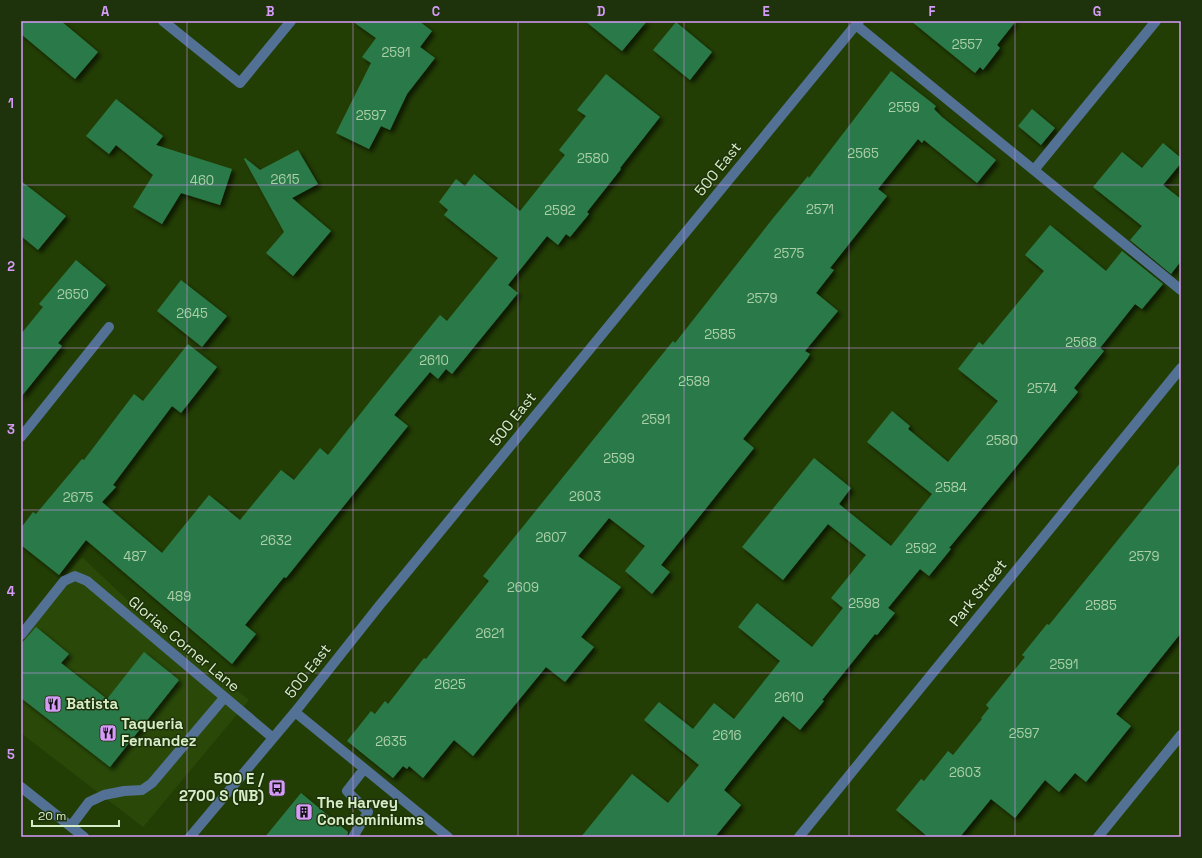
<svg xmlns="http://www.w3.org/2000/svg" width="1202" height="858" font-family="'Space Grotesk',sans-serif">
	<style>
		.built { fill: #2a4908 }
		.building { fill: #2c7a48; filter: url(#shadow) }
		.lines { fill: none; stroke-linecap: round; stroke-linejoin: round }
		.minor { stroke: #527194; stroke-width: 10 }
		.grid { fill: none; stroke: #d69bf9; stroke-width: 1; stroke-opacity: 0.55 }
		.labels { text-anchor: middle; stroke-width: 3; stroke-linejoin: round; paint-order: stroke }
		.number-label { font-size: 13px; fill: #acd0a8 }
		.street-label { font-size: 15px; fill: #d7edc8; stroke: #1e320b }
		.poi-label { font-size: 15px; font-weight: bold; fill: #d7edc8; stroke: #1e320b; text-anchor: start }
		.neatline { fill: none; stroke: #d69bf9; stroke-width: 1.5 }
		.grid-label { font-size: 13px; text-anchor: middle; font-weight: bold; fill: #d69bf9 }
	</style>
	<defs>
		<filter id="shadow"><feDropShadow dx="3.5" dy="3.5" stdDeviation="2" flood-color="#0009"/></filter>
	</defs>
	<rect width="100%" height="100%" fill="#233e04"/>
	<path class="built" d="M82,557L145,617L249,700L143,827L21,733V632L57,585Z"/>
	<path class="building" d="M21,21H61L98,52L75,79L21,34Z
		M352,21H419L432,31L420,47L435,58L407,94L390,130L381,126L369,149L336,133L371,63L362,57L376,38Z
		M585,21H647L622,51Z
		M911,21H1016L997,45L1000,48L983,70L980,67L975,73Z
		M676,22L712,52L690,80L653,50Z
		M891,71L936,106L934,109L942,117L996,160L977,183L924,140L922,143L918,139L878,189L887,196L830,268L834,270L816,293L838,311L805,351L810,354L807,359L743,439L754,448L661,565L670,572L652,594L625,571L645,546L609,518L578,556L621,587L581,637L594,647L565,682L546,667L473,756L454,740L423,778L409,766L407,769L403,766L393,778L347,741L371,711L375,714L385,701L388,704L424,658L426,659L489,581L483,576L673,341L675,343L774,217L808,176L809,178Z
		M606,74L660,117L620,168L621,169L587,212L589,214L570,237L566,234L558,245L547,236L508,285L518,293L452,374L446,369L438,379L430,372L394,415L408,426L286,578L284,577L245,625L256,634L232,664L86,540L59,575L21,545V528L33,512L36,514L82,459L84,460L134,394L143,401L188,344L217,367L181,413L172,406L113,485L116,487L102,502L162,553L209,495L240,520L281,470L294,480L320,448L328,455L372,399L440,315L447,321L498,258L444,215L448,210L439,202L456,179L465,186L474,174L520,211L565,155L559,150L586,116L577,110Z
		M116,99L163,136L156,145L232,169L220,205L181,193L162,224L133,207L153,175L116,145L109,154L86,136Z
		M1032,109L1055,128L1041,145L1018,126Z
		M1163,143L1181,158V163L1163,185L1181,199V261L1171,274L1130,240L1142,226L1093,187L1122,152L1142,168Z
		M298,150L318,184L292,198L331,231L293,276L266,253L284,232L244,159L245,158L260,170Z
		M21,181L66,216L38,250L21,236Z
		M1050,225L1106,271L1122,251L1163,284L1142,309L1135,304L1100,348L1104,351L1074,388L1078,392L949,548L951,549L929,576L920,569L888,608L895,613L877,635L875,634L822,700L824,701L800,730L783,716L724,790L741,805L715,837H581L632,774L668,803L699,765L644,720L659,702L693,729L714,703L734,719L780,661L738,627L757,603L812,647L843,608L831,598L866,555L828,524L783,580L742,547L814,458L851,488L839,504L891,546L932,494L867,442L892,411L910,426L908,429L948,462L998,401L958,369L979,342L983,345L1044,271L1025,255Z
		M76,260L106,285L58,343L62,346L21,397V334L43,307L39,304Z
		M181,280L227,316L202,347L157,311Z
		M1181,462V633L1116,714L1131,726L1086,782L1075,773L1059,792L1045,780L1015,818L991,799L960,837H928L896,810L921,779L924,781L948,751L953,755L982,719L981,718L989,708L986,705L1025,657L1022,655L1047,624L1049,625Z
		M36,627L69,654L61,663L107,699L144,652L179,680L110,767L21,698V644Z
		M301,793L348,832L347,837H265Z"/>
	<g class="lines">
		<path class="minor" d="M163,21L240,83L291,21
			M856,25L1181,290
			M1034,170L1156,21
			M21,437L109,327
			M21,635L64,581L75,576L87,581L273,738
			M295,712L448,837
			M21,787L84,837
			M71,826L89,802L104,795L124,791L142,790L152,783L224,698
			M190,837L295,712L379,606L859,21
			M353,837L368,812L347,791L364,769
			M799,837L1181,368
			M1098,837L1181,735"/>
	</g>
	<path class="grid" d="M187,21V837M353,21V837M518,21V837M684,21V837M849,21V837M1015,21V837M21,185H1181M21,348H1181M21,510H1181M21,673H1181"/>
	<defs>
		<symbol id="restaurant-square" viewBox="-11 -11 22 22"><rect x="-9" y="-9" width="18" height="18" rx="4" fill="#d69bf9" stroke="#1e320b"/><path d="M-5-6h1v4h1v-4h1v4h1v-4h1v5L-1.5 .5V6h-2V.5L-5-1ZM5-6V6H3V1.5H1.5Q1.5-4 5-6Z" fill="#111"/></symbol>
		<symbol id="bus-square" viewBox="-11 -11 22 22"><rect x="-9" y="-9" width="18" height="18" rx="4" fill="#d69bf9" stroke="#1e320b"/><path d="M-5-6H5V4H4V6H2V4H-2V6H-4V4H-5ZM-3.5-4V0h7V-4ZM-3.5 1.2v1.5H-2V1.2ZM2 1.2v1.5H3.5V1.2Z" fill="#111"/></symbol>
		<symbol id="building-square" viewBox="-11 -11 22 22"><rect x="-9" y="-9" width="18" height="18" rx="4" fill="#d69bf9" stroke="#1e320b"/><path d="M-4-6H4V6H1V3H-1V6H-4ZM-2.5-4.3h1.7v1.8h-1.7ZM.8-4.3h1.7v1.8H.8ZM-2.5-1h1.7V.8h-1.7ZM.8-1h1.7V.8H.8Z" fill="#111"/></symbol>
	</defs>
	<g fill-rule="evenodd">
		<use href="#restaurant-square" x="43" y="694" width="20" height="20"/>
		<use href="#restaurant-square" x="98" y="723" width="20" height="20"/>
		<use href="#bus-square" x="267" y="778" width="20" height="20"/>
		<use href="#building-square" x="294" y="802" width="20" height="20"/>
	</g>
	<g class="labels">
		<g class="number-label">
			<text x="967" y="49">2557</text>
			<text x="396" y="57">2591</text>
			<text x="904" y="112">2559</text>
			<text x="371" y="120">2597</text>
			<text x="863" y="158">2565</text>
			<text x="593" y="163">2580</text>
			<text x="285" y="184">2615</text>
			<text x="202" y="185">460</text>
			<text x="820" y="214">2571</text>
			<text x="560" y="215">2592</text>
			<text x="789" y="258">2575</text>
			<text x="73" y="299">2650</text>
			<text x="762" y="303">2579</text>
			<text x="192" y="318">2645</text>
			<text x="720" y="339">2585</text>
			<text x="1081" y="347">2568</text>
			<text x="434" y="365">2610</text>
			<text x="694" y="386">2589</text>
			<text x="1042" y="393">2574</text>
			<text x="656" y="424">2591</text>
			<text x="1002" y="445">2580</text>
			<text x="619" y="463">2599</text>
			<text x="951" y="492">2584</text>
			<text x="585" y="501">2603</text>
			<text x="78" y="502">2675</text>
			<text x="551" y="542">2607</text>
			<text x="276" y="545">2632</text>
			<text x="921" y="553">2592</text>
			<text x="135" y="561">487</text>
			<text x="1144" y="561">2579</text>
			<text x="523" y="592">2609</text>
			<text x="179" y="601">489</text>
			<text x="864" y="608">2598</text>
			<text x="1101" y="610">2585</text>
			<text x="490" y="638">2621</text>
			<text x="1064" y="669">2591</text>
			<text x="450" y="689">2625</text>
			<text x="789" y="702">2610</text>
			<text x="1024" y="738">2597</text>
			<text x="727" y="740">2616</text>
			<text x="391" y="746">2635</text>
			<text x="965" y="777">2603</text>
		</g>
		<g class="street-label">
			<text transform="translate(718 169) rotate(-51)" y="5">500 East</text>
			<text transform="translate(513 419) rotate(-51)" y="5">500 East</text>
			<text transform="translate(978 593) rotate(-51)" y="5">Park Street</text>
			<text transform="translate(184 644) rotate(40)" y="5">Glorias Corner Lane</text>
			<text transform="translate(308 671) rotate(-52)" y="5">500 East</text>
		</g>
		<g class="poi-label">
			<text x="66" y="709">Batista</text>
			<text x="121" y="729">Taqueria<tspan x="121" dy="17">Fernandez</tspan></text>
			<text x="264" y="784" text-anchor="end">500 E /<tspan x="264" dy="17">2700 S (NB)</tspan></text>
			<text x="317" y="808">The Harvey<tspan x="317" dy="17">Condominiums</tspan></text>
		</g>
	</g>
	<rect width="1202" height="858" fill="none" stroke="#1e320b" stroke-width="44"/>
	<path d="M32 820v6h87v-6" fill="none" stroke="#d7edc8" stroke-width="2"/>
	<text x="38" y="820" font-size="12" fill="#d7edc8" stroke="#1e320b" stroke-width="3" paint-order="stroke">20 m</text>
	<rect x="22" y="22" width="1158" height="814" class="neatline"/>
	<g class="grid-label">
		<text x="105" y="16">A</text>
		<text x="270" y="16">B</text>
		<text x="436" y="16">C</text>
		<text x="601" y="16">D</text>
		<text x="766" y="16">E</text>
		<text x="932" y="16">F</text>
		<text x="1097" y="16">G</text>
		<text x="11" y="108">1</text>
		<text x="11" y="271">2</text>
		<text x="11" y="434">3</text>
		<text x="11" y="596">4</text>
		<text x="11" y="759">5</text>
	</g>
</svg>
